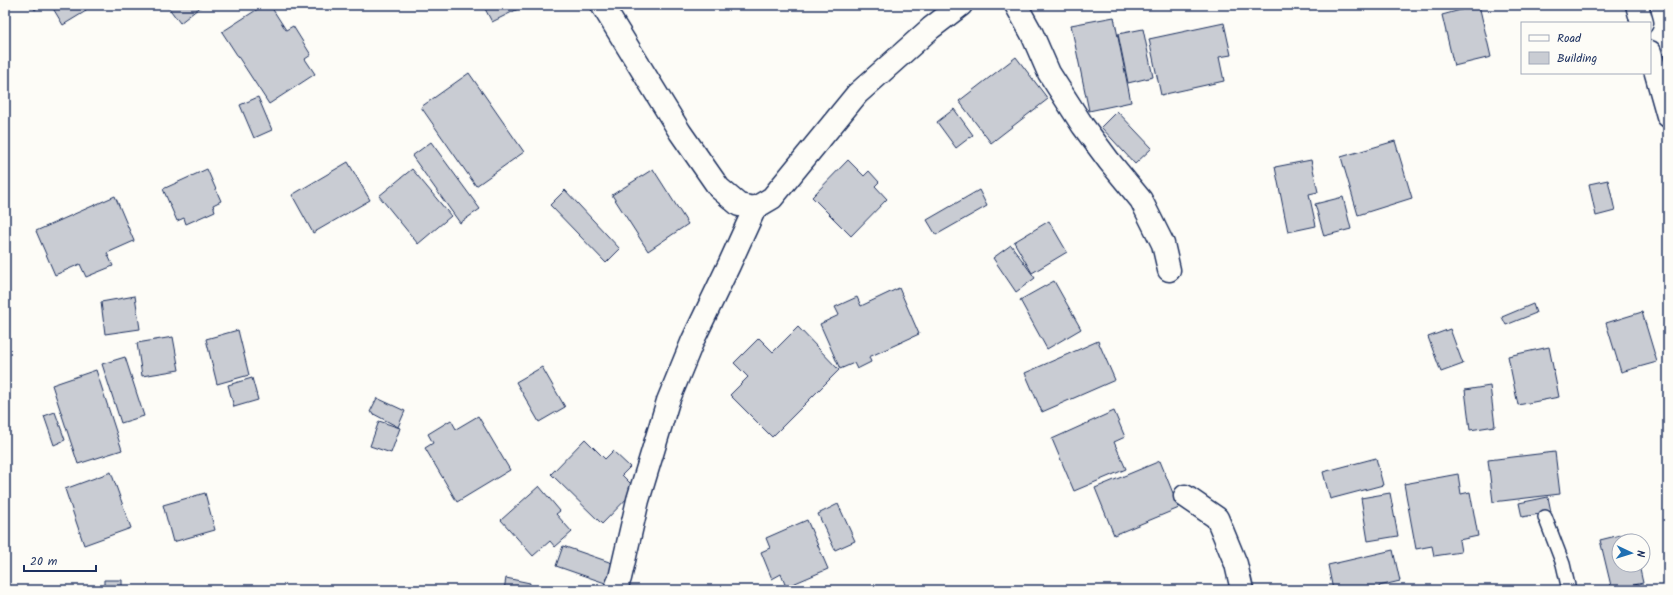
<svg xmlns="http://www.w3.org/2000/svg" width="1673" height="595" font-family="Kalam,sans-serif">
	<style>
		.building { fill: #c9ccd3; stroke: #1b2f5e }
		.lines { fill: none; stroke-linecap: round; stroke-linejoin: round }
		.service-casing { stroke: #1b2f5e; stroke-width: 16 }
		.minor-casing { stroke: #1b2f5e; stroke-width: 25 }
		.secondary-casing { stroke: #1b2f5e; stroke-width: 25 }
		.service { stroke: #fdfcf7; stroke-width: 13 }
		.minor { stroke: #fdfcf7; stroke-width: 22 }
		.secondary { stroke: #fdfcf7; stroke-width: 22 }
	</style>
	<rect width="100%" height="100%" fill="#fdfcf7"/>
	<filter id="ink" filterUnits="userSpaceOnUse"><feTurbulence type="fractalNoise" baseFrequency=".025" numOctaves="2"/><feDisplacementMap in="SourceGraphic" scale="8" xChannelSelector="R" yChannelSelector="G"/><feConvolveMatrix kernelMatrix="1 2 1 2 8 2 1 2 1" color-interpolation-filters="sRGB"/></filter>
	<g filter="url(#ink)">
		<path class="building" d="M31,5H41L35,10Z
			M51,5H82L86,11L63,25Z
			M171,5H203L180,23L168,7Z
			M264,5H270L286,30L293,26L311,55L305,59L315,74L269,104L222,32Z
			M483,5H519L520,8L492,22Z
			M1479,5L1491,57L1454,66L1442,15Z
			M1114,17L1131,102L1089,111L1071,25Z
			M1224,23L1231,55L1219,57L1224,81L1161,95L1149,39Z
			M1143,29L1153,77L1128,83L1118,34Z
			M1016,57L1048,99L991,143L959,101Z
			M469,73L524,152L476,186L421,107Z
			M258,97L272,130L254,138L240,105Z
			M954,109L973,135L956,148L937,122Z
			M1117,111L1152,148L1135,164L1101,127Z
			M1395,141L1412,198L1358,215L1341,157Z
			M431,142L480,209L460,223L412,156Z
			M848,160L864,176L869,171L879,182L875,186L887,199L851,236L812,197Z
			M1311,160L1318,192L1309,194L1316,226L1288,232L1275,167Z
			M348,162L370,200L313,233L292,195Z
			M207,169L221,201L213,205L215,211L186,224L184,218L177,221L163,189Z
			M412,169L451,216L418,244L379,196Z
			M653,169L688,224L648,251L612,195Z
			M1608,180L1615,211L1596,216L1589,184Z
			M565,190L620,249L606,263L550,205Z
			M979,190L987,206L936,235L927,220Z
			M115,196L134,241L107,253L113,266L86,277L80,264L55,275L36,231Z
			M1343,197L1351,229L1324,236L1315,204Z
			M1049,221L1067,252L1032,273L1014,242Z
			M1011,245L1035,278L1016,292L993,258Z
			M1054,281L1081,329L1047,349L1020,300Z
			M899,288L919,334L869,357L871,362L857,369L854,363L840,369L820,324L839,315L835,307L857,297L861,306Z
			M135,296L140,329L105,334L101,302Z
			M1533,304L1536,313L1506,325L1502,317Z
			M1642,312L1657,362L1621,372L1606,323Z
			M798,327L839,370L772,437L730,395L748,377L734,363L759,338L773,352Z
			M1450,329L1463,364L1441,372L1428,337Z
			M238,330L249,375L217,384L206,339Z
			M173,337L179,370L142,376L137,343Z
			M1098,341L1115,380L1042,412L1025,373Z
			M1549,347L1559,397L1518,405L1508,356Z
			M125,357L144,416L121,423L102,364Z
			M542,367L565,407L539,422L516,382Z
			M96,370L122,450L78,464L52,385Z
			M252,378L258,400L234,407L228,385Z
			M1490,386L1495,426L1470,430L1465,390Z
			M377,398L405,411L398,427L370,412Z
			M1114,411L1125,437L1114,442L1126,469L1074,491L1052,439Z
			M55,412L65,440L54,445L44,416Z
			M478,416L510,470L457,502L425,448L433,443L428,434L451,420L456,429Z
			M379,421L400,428L391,453L370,446Z
			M585,439L605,459L613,451L630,467L622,475L636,489L602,524L551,474Z
			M1555,452L1560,494L1493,502L1488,460Z
			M1376,458L1383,485L1330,499L1323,472Z
			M1160,461L1179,508L1114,535L1095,488Z
			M111,472L131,528L84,545L65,489Z
			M1458,474L1461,494L1470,492L1478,536L1459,540L1461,552L1434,556L1432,546L1416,549L1404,484Z
			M539,486L560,511L556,514L572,532L555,547L550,541L533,556L501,520Z
			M205,493L215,530L173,542L163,505Z
			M1390,493L1398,536L1368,541L1361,498Z
			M1548,497L1551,512L1522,517L1519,503Z
			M838,504L855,541L835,550L818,514Z
			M807,520L828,569L786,587L781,574L772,579L761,552L770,548L766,538Z
			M1632,532L1634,541H1619V565H1639L1643,583L1612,590L1600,540Z
			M563,546L615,564L608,584L556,566Z
			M1393,550L1400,581L1379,586L1380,590H1333L1328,565Z
			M506,578L530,583L529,590H504Z
			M104,580H122V590H104Z"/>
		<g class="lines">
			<defs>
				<path id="service" d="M1545,517L1563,564L1569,590"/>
				<path id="minor" d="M602,5L680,132L719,188L739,205L755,208L772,198L857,94L931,28L961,5
					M1016,5L1032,34L1049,73L1083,126L1109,161L1141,200L1163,244L1169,270
					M1185,496L1217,518L1236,564L1242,590
					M615,590L620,578L638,500L668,401L693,340L729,265L755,208"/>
				<path id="secondary" d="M1637,5L1642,23
					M1650,52L1668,116"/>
			</defs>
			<use href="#service" class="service-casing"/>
			<use href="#minor" class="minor-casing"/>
			<use href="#secondary" class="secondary-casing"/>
			<use href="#service" class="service"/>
			<use href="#minor" class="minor"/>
			<use href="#secondary" class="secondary"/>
		</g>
	</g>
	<rect width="1673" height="595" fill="none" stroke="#fdfcf7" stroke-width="20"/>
	<rect x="10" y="10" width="1653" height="575" fill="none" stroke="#1b2f5e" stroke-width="1.5" filter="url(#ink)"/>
	<rect x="1521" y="22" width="130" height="52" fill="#fdfcf7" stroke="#a3aaba"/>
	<rect x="1529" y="35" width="20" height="6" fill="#fdfcf7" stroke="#a3aaba"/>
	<text x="1557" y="42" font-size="12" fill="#1b2f5e">Road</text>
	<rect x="1529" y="52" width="20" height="12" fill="#c9ccd3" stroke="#a3aaba"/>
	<text x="1557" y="62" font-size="12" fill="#1b2f5e">Building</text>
	<g transform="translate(1631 553) rotate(94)"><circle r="19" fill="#fdfcf7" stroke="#a3aaba"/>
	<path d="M0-3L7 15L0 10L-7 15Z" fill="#1f6fb2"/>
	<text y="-6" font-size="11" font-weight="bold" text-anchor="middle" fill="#1b2f5e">N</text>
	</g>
	<path d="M24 565v6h72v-6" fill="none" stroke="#1b2f5e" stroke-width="2"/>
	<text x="30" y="565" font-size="12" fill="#1b2f5e" stroke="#fdfcf7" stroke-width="3" paint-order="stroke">20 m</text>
</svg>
